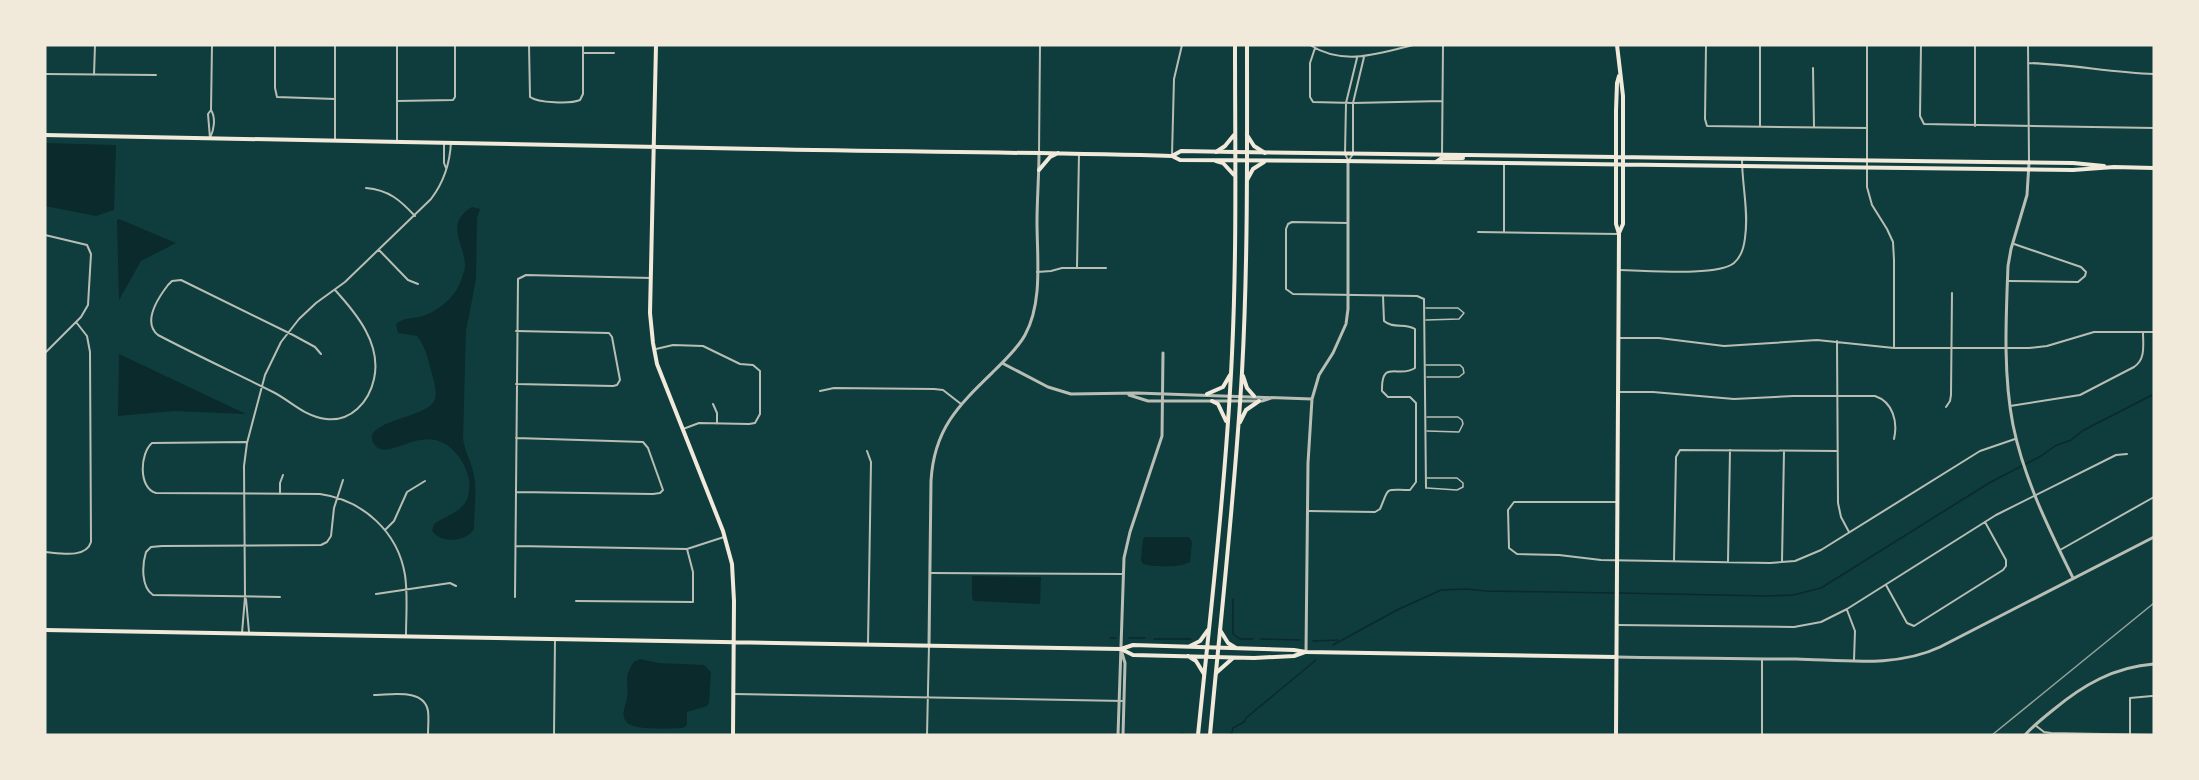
<svg xmlns="http://www.w3.org/2000/svg" width="2199" height="780" font-family="Poppins,sans-serif">
	<style>
		.water { fill: #0a2a2b }
		.lines { fill: none; stroke-linecap: round; stroke-linejoin: round }
		.stream { stroke: #0a2a2b; stroke-width: 1.5 }
		.service { stroke: #b8beb3; stroke-width: 1.5 }
		.minor { stroke: #b8beb3; stroke-width: 2 }
		.tertiary { stroke: #b8beb3; stroke-width: 3 }
		.secondary { stroke: #f1e9da; stroke-width: 4 }
		.trunk { stroke: #f1e9da; stroke-width: 4 }
		.rail { stroke: #97a49c; stroke-width: 1.5 }
	</style>
	<rect width="100%" height="100%" fill="#0f3d3e"/>
	<path class="water" d="M45,143L116,145L114,210L96,216L45,206Z
		M472,207L480,209L477,218L476,279L466,331L463,439C465,452 472,463 474,476C477,492 474,512 474,529C466,542 441,544 432,531L434,524C449,514 467,511 469,491C471,479 466,467 459,457C427,414 389,466 374,444C359,421 427,418 434,401C438,394 434,382 432,374C428,360 426,347 417,336L398,333L396,324C403,317 414,319 423,316C438,311 454,298 460,283C462,278 465,270 465,265C464,242 444,224 472,207Z
		M119,219L176,243L141,261L119,300L117,220Z
		M119,354L246,414L174,411L118,416Z
		M1145,537H1189L1192,542L1190,562C1180,568 1154,567 1143,564L1141,560L1143,539Z
		M972,576L1041,577L1040,604L974,601L972,598Z
		M640,659L658,663L704,665L711,672L709,703L707,706L687,712V725L683,728C671,728 631,732 625,720C621,713 626,705 627,698C629,682 623,677 634,662Z"/>
	<g class="lines">
		<path class="stream" d="M1619,593L1769,596L1793,595L1821,588L1989,483L2041,456L2055,446L2071,440L2082,431L2154,394
			M1233,599V634L1240,639H1253
			M1110,638H1116
			M1129,638H1145
			M1154,639H1191
			M1260,639L1300,640
			M1313,641L1338,640
			M1333,645L1397,610L1441,590L1467,589L1486,591L1614,593
			M1182,733L1184,735
			M1224,735L1232,733L1233,728L1244,722L1246,718L1316,660"/>
		<path class="service" d="M1426,320L1459,319L1464,313L1458,308H1426
			M1426,365H1460L1463,368L1464,373L1459,377H1427
			M1427,431L1459,432L1463,424L1462,420L1458,417H1427
			M1427,478H1457L1463,483V487L1457,490L1427,488"/>
		<path class="minor" d="M275,45V88L277,97L335,99
			M335,45V140
			M529,45L530,97C538,103 571,104 580,100L583,94V45
			M1310,45C1343,66 1378,54 1413,45
			M1706,45L1705,119L1707,126L1867,128
			M1760,45V126
			M1867,45V187L1872,205L1887,229L1893,242L1894,260V348
			M1921,45L1920,116L1924,124L2154,128
			M2028,45L2029,162
			M1315,48L1310,63V97L1313,102L1353,103L1442,101
			M583,53H614
			M2028,63C2071,64 2112,73 2154,74
			M1813,68L1814,127
			M45,74L156,75
			M94,75L95,45
			M397,101L453,100L455,97V45
			M1975,126V45
			M210,138L208,114L211,110L212,45
			M210,138C214,130 216,118 211,110
			M397,141V45
			M444,144V163L446,168
			M1039,153L1040,45
			M1172,155L1174,79L1182,45
			M1442,155L1443,45
			M1348,160L1345,154L1346,103L1357,58
			M1349,160L1353,154V103L1364,57
			M366,188C389,190 400,200 415,216
			M1348,223L1292,222L1288,224L1286,229V289L1293,294L1417,296L1424,299L1426,488
			M1478,232L1619,234
			M1504,232V163
			M45,235L87,245L91,254L88,305L81,317L45,353
			M379,250L408,280L418,284
			M1077,267L1079,153
			M1619,270C1643,270 1717,277 1734,263C1741,257 1744,247 1745,238C1749,211 1742,186 1742,159
			M1037,272L1051,271L1062,268H1106
			M2008,281L2078,282L2085,276L2086,272L2081,267L2014,244
			M1619,338H1659L1724,346L1817,340L1894,348H2029L2047,346L2094,332H2154
			M1837,341L1838,503L1841,517L1849,532
			M656,349L673,345L703,346L740,364L753,365L760,371V414L755,423L749,424L699,423L683,429
			M321,354L315,347L293,335L181,280L172,281L168,285C158,298 142,322 158,335C196,355 235,373 273,392C291,401 305,417 326,419C351,422 369,402 374,379C382,344 356,313 335,290
			M516,384L613,386L617,385L620,380L612,337L609,333L516,331
			M820,391L834,388L934,389L943,390L961,404
			M1619,392H1653L1734,399L1793,396H1875C1893,402 1898,422 1894,439
			M713,404L717,413V424
			M2010,406L2080,395L2134,367C2146,359 2143,345 2143,332
			M1946,407L1950,401L1951,395L1952,293
			M246,442L152,443C140,453 138,488 156,493L320,494C363,500 398,532 405,575C408,595 406,616 406,636
			M867,451L871,462L868,644
			M516,492L653,494L660,493L663,490L648,448L643,442L516,438
			M280,494V483L283,475
			M1616,502H1514L1508,510L1509,548L1517,554L1559,555L1601,560L1770,563L1795,561L1821,550L1980,451L2015,439
			M1308,511L1375,512L1380,509C1390,486 1383,490 1410,490L1416,482V403L1410,397H1388L1382,391C1381,358 1399,379 1415,368V329C1405,323 1393,329 1384,321L1383,296
			M385,530L394,521L407,492L425,481
			M516,546L687,549L724,537
			M2060,550L2154,497
			M45,552C59,553 86,559 91,542L90,352L87,336L76,322
			M1674,561L1676,457L1680,450L1837,451
			M1728,561L1730,450
			M1782,562L1784,451
			M930,573L1122,574
			M1886,585L1907,623L1914,626L2003,570L2006,566V560L1985,522
			M376,594L450,583L456,586
			M280,597L153,595C141,587 142,565 146,552L151,547L162,546L321,545L327,542L331,536L334,508L343,480
			M515,597L518,279L526,275L651,278
			M246,599L249,632
			M576,601L693,602V572L687,549
			M1847,610L1855,631L1854,660
			M1617,625L1794,627L1821,622L1847,609L1996,515L2116,455L2127,454
			M242,633L245,597L244,466L247,443L265,375L281,342L299,319L316,303L345,282L431,199C444,182 450,163 451,142
			M734,694L1124,701
			M374,695C391,695 424,688 428,711C429,718 428,727 428,735
			M2035,725L2044,732L2051,733L2154,735
			M554,735L555,639
			M927,735L929,645
			M1762,735V659
			M2130,735V698L2152,696"/>
		<path class="tertiary" d="M2029,163L2027,195L2011,249L2008,266C2006,318 2003,374 2013,425C2024,479 2049,529 2073,578
			M1002,363L1048,387L1071,394L1137,393L1312,399
			M1129,395L1148,401H1262L1271,398
			M929,645L931,481C934,428 959,405 995,370C1006,359 1018,348 1025,335C1043,302 1037,258 1037,222C1037,199 1039,176 1039,153
			M1306,652L1308,463L1312,399L1319,375L1333,353L1346,324L1348,309V161
			M1122,653L1125,663L1123,735
			M1616,657C1676,658 1736,659 1796,659C1843,660 1896,668 1940,647L2154,537
			M1118,735L1124,558L1130,532L1162,436L1163,353
			M2025,735C2033,726 2043,718 2053,710C2083,685 2114,667 2154,664"/>
		<path class="secondary" d="M656,45L650,313L653,343L657,364L723,531L732,564L734,601L733,735
			M1617,45L1623,96V224L1619,233
			M45,135C283,140 521,144 759,149C897,152 1034,152 1172,156L1180,160L1340,161L2073,170L2114,167L2154,168
			M1172,156L1181,151L1235,152L1988,162L2073,163L2104,166
			M1436,162L1442,158H1463
			M1039,170L1050,157L1058,153
			M45,630L1121,649L1133,645L1294,650L1306,652L1616,657
			M1220,630L1228,643L1236,648
			M1190,646L1200,641L1208,630
			M1121,649L1133,655L1254,658L1294,656L1305,652
			M1188,656L1196,661L1204,674
			M1216,673L1233,658
			M1616,735L1619,234L1616,224V111L1617,83L1619,76"/>
		<path class="trunk" d="M1247,135L1254,146L1265,153
			M1216,152L1225,146L1234,135
			M1216,161L1223,163L1234,175
			M1247,180L1253,169L1264,162
			M1243,376L1247,388L1254,396
			M1207,394L1223,387L1230,375
			M1212,401L1218,404L1226,421
			M1240,422L1246,410L1259,401
			M1198,735C1211,608 1226,481 1232,354C1237,251 1235,148 1235,45
			M1210,735C1221,614 1235,494 1242,372C1248,264 1247,154 1247,45"/>
		<path class="rail" d="M1992,735L2154,603"/>
	</g>
	<rect width="2199" height="780" fill="none" stroke="#f1e9da" stroke-width="93"/>
</svg>
